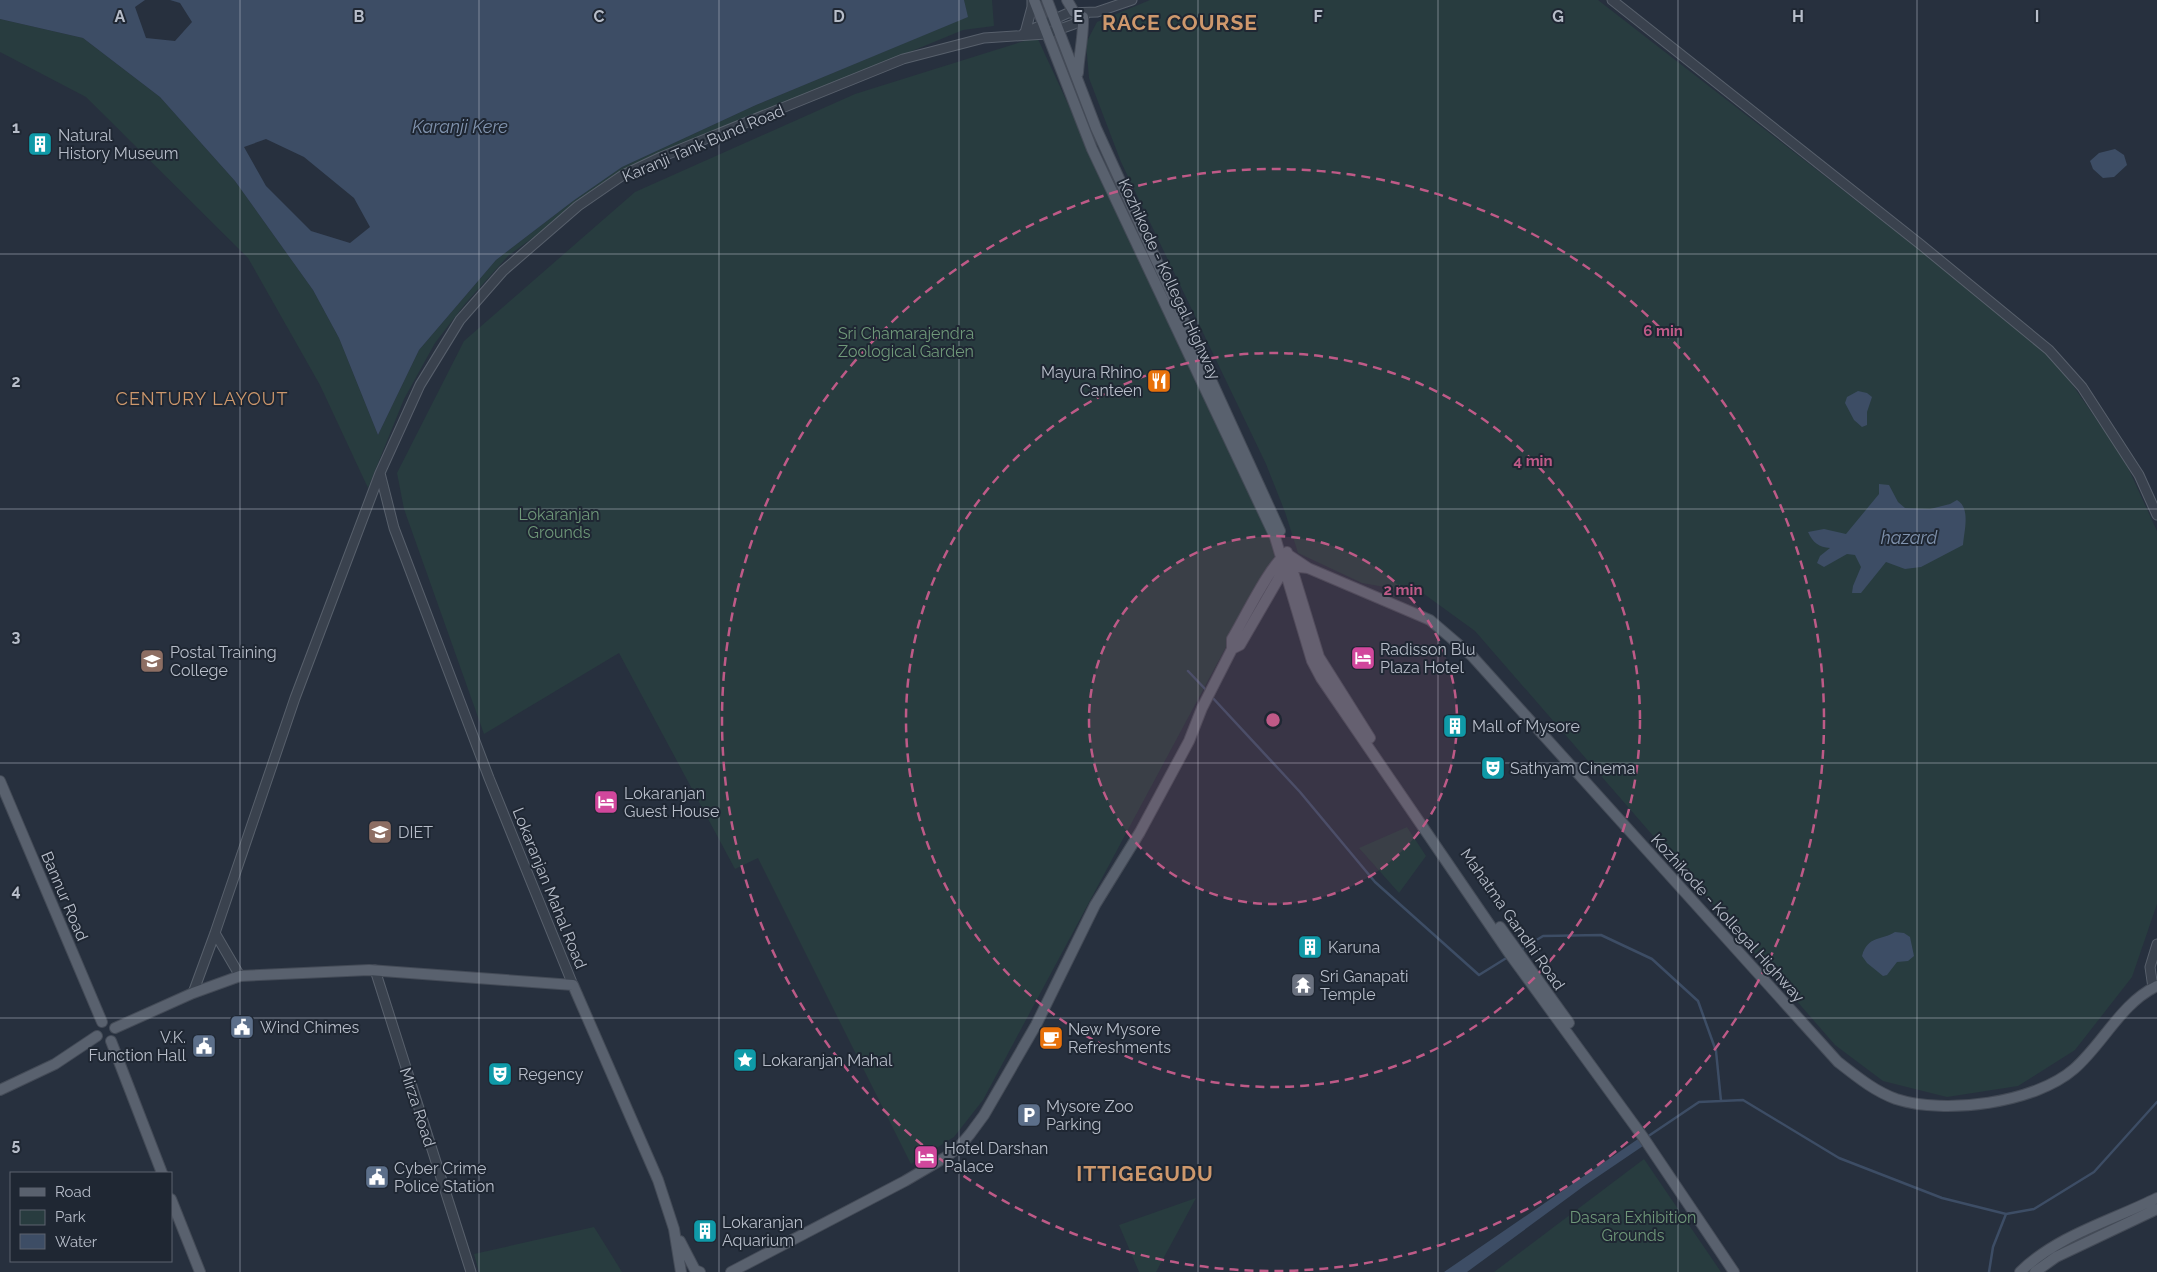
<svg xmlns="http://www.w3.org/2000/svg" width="2157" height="1272" font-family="Raleway,sans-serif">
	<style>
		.green { fill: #283c3f }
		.water { fill: #3d4d65; fill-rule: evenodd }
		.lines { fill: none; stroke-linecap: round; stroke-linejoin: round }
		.stream { stroke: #3d4d65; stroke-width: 2.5 }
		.minor-casing { stroke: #58606c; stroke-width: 11 }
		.major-casing { stroke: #444b57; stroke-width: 12 }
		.minor { stroke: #3a424e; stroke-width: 9 }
		.major { stroke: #59616e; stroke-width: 10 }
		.grid { fill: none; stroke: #b7bdc9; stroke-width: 1; stroke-opacity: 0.55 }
		.ring { fill: none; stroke: #be5a87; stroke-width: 2.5; stroke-dasharray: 9 6 }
		.labels { text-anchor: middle; stroke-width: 4; stroke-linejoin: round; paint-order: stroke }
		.poi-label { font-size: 16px; fill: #b7bdc9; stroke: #1f2733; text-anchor: start }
		.street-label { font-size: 16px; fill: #b7bdc9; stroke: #1f2733 }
		.park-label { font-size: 16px; fill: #6f9879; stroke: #1f2733 }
		.water-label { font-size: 18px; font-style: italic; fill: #8093ae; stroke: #1f2733 }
		.neighbourhood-label { font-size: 18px; letter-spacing: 1px; fill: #ce986c; stroke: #1f2733 }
		.district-label { font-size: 21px; font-weight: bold; letter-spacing: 1px; fill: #ce986c; stroke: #1f2733 }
		.grid-label { font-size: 16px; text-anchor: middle; font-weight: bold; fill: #b7bdc9; stroke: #1f2733; stroke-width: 4; stroke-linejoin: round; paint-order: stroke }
		.centre { fill: #be5a87; stroke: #1f2733; stroke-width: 2.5 }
		.ring-label { font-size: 15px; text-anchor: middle; font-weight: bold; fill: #be5a87; stroke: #1f2733; stroke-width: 4; stroke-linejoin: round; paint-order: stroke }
	</style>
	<rect width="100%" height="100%" fill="#27303e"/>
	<path class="green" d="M964,0H992L994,26L963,30L626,169L508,256L465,304L435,343L404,399L368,488L320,385L248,258L86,97L0,52V19L83,38L160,97L235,181L313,290L339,338L378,435L419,350L496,260L573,201L622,167L756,105L967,17Z
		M1150,0H1598L2005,316L2054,358L2125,461L2157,531V904L2132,977L2075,1050L2018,1086L1947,1097L1883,1081L1835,1045L1475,631L1424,594L1362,583L1298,553L1285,512L1266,464L1121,162L1089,78L1086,43L1097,22Z
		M1037,37L1194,376L1278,550L983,1100L954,1137L911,1164L758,858L735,869L619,653L484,734L404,509L397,473L464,341L635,192L855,94Z
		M1407,827L1426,856L1399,893L1359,848Z
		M1644,1159L1721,1272H1494Z
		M1196,1198L1156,1272H1139L1119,1225Z
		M594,1227L622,1272H479L474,1254Z"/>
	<path class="water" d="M0,0H145L135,7L146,38L175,41L192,22L180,3L170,0H964L968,17L756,105L622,167L573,201L496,260L419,350L378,435L339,338L313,290L235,181L160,97L83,38L0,19ZM266,139L304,157L354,198L370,227L350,243L311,231L266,186L244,147Z
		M2115,149L2124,155L2127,165L2114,177L2103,178L2093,169L2090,161L2099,153Z
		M1858,391L1867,393L1872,397L1867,412V425L1862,427L1854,420L1845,403L1847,397Z
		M1879,484L1889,485L1898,502L1905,508L1930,509L1950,504L1957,500C1971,508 1964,531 1963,545L1921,567L1905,569L1886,562L1861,593H1852L1853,586L1861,567L1855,555L1847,554L1824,567L1817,563L1820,556L1830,548C1819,547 1813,543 1808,532L1824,529L1846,534L1879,494Z
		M1895,932L1904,933L1910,937L1914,956L1908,961L1897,962L1887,975L1883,976L1867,963L1862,956C1868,935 1881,941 1895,932Z
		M1638,1139L1643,1146L1584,1186L1467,1272H1444Z"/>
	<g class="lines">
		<path class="stream" d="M1188,671L1208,692
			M1211,696L1300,792L1375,882L1479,975L1508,957
			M1519,951L1543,936L1601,935L1652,959L1698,1001L1716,1051L1721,1101
			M1647,1137L1699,1102L1743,1100L1839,1158L1942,1198L2006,1214L2034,1209L2094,1172L2157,1102
			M1989,1272L1993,1247L2006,1214"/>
		<defs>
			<path id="minor" d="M1612,0L1920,244L2049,350L2082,387L2139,475L2157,515
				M1024,33L1068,13L1097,12L1132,0
				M1025,33L1032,7V0
				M380,473L394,528L489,778L573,985
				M215,933L240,976
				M375,970L471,1272
				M2153,988L2150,967L2157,944
				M193,993L215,933L295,698L380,473L420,385L460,320L503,271L578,206L623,175L661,157L903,59L984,38L1046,34L1074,24L1087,13"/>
			<path id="major" d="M1034,0L1092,149L1275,537L1312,661L1321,678L1509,953L1643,1137L1734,1272
				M1047,0L1096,128L1280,531
				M1067,0L1074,12
				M1078,73C1079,54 1084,35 1083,17
				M1287,552L1319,657L1370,738
				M1308,568L1430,620L1472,656L1838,1062C1856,1076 1874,1091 1896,1099C1945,1115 2035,1103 2074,1069C2103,1044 2121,1003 2157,986
				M0,781L102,1022
				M1500,927L1569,1023
				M115,1028L193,993L240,976L369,970L573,985L658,1180L674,1229L681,1272
				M111,1041L162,1173
				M0,1090L55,1064L97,1036
				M171,1199L200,1272
				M680,1241L695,1270L700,1272
				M731,1272L905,1181L946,1157L959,1147L970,1134L984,1115L1036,1025L1095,905L1140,832L1189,741L1202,708L1232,649V639C1242,623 1273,559 1287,554L1308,568L1291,566L1284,569L1240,645L1232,649
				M2020,1272C2058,1235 2111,1221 2157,1198
				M2035,1272L2056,1257L2157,1209"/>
		</defs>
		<use href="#minor" class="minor-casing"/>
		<use href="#major" class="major-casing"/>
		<use href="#minor" class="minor"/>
		<use href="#major" class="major"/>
	</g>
	<path class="grid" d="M240,0V1272M479,0V1272M719,0V1272M959,0V1272M1198,0V1272M1438,0V1272M1678,0V1272M1917,0V1272M0,254H2157M0,509H2157M0,763H2157M0,1018H2157"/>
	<circle cx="1273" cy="720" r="184" fill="#be5a87" fill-opacity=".12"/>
	<g class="ring">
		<circle cx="1273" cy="720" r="184"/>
		<circle cx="1273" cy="720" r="367"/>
		<circle cx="1273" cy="720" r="551"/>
	</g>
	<defs>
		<symbol id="building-square" viewBox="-11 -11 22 22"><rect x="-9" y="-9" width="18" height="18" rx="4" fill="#0f9aa8" stroke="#1f2733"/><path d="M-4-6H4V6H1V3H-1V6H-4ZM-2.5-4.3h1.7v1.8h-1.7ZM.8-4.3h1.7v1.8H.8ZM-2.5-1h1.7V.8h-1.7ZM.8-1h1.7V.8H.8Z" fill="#fff"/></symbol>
		<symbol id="restaurant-square" viewBox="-11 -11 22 22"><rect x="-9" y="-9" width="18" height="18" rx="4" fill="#e8710a" stroke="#1f2733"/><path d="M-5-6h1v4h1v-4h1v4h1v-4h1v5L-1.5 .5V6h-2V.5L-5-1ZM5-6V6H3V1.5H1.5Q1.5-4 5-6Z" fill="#fff"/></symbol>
		<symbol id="hotel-square" viewBox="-11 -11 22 22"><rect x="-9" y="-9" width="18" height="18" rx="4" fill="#d1479c" stroke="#1f2733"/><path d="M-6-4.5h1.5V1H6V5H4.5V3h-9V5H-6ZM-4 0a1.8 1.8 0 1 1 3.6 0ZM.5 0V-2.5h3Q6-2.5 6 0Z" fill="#fff"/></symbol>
		<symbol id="university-square" viewBox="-11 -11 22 22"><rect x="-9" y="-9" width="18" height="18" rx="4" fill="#8d6e63" stroke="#1f2733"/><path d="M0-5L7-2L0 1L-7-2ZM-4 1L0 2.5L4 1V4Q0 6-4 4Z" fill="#fff"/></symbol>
		<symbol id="theatre-square" viewBox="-11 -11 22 22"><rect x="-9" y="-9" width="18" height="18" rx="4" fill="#0f9aa8" stroke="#1f2733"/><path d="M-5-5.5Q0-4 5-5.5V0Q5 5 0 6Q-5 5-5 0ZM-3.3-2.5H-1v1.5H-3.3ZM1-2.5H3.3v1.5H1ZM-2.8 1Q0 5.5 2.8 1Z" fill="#fff"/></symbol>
		<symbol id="temple-square" viewBox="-11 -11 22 22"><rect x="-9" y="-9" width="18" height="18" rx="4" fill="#6b7280" stroke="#1f2733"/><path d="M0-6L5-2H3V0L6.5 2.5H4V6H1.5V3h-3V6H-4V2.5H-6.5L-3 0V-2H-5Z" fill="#fff"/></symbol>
		<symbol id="civic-square" viewBox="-11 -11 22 22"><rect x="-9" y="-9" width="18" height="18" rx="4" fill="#5c6f8a" stroke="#1f2733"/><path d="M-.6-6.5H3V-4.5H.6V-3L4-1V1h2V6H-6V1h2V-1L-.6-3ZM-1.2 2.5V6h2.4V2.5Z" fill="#fff"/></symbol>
		<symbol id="cafe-square" viewBox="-11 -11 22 22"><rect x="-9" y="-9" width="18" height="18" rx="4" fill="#e8710a" stroke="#1f2733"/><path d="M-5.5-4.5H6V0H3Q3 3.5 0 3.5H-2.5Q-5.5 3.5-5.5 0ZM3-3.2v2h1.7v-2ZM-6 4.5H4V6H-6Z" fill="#fff"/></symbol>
		<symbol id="sight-square" viewBox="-11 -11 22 22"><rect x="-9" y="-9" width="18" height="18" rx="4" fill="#0f9aa8" stroke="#1f2733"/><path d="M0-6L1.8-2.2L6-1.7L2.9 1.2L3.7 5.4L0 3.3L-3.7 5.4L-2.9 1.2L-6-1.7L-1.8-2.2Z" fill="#fff"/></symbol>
		<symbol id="parking-square" viewBox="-11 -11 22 22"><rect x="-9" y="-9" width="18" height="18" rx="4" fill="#5c6f8a" stroke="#1f2733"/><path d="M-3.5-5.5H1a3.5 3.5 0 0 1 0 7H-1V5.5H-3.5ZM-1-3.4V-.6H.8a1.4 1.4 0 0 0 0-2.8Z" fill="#fff"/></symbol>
	</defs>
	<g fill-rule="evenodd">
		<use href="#building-square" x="26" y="130" width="28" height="28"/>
		<use href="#restaurant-square" x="1145" y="367" width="28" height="28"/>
		<use href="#hotel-square" x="1349" y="644" width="28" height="28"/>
		<use href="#university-square" x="138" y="647" width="28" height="28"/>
		<use href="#building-square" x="1441" y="712" width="28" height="28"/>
		<use href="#theatre-square" x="1479" y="754" width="28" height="28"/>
		<use href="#hotel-square" x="592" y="788" width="28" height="28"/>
		<use href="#university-square" x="366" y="818" width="28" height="28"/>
		<use href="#building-square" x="1296" y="933" width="28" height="28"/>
		<use href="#temple-square" x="1289" y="971" width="28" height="28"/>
		<use href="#civic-square" x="228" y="1013" width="28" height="28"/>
		<use href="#cafe-square" x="1037" y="1024" width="28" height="28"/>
		<use href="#civic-square" x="190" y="1032" width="28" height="28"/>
		<use href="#sight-square" x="731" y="1046" width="28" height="28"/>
		<use href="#theatre-square" x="486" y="1060" width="28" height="28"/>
		<use href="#parking-square" x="1015" y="1101" width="28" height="28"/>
		<use href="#hotel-square" x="912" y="1143" width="28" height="28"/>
		<use href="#civic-square" x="363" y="1163" width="28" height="28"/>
		<use href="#building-square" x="691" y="1217" width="28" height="28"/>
	</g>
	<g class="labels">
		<g class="poi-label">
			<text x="58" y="141">Natural<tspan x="58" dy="18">History Museum</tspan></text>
			<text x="1142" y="378" text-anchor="end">Mayura Rhino<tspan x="1142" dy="18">Canteen</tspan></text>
			<text x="1380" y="655">Radisson Blu<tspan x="1380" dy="18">Plaza Hotel</tspan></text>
			<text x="170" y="658">Postal Training<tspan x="170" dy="18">College</tspan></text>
			<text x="1472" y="732">Mall of Mysore</text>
			<text x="1510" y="774">Sathyam Cinema</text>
			<text x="624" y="799">Lokaranjan<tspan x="624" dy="18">Guest House</tspan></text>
			<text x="398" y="838">DIET</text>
			<text x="1328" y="953">Karuna</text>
			<text x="1320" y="982">Sri Ganapati<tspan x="1320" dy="18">Temple</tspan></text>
			<text x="260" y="1033">Wind Chimes</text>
			<text x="1068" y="1035">New Mysore<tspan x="1068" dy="18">Refreshments</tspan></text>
			<text x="186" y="1043" text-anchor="end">V.K.<tspan x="186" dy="18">Function Hall</tspan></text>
			<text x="762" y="1066">Lokaranjan Mahal</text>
			<text x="518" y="1080">Regency</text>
			<text x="1046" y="1112">Mysore Zoo<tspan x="1046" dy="18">Parking</tspan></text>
			<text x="944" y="1154">Hotel Darshan<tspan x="944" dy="18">Palace</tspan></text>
			<text x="394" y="1174">Cyber Crime<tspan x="394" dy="18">Police Station</tspan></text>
			<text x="722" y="1228">Lokaranjan<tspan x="722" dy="18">Aquarium</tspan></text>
		</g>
		<g class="street-label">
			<text transform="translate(703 143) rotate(-23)" y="6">Karanji Tank Bund Road</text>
			<text transform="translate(1170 279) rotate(65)" y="6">Kozhikode - Kollegal Highway</text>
			<text transform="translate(550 888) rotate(68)" y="6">Lokaranjan Mahal Road</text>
			<text transform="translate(65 896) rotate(67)" y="6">Bannur Road</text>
			<text transform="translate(1728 918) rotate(48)" y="6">Kozhikode - Kollegal Highway</text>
			<text transform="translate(1513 919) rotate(55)" y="6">Mahatma Gandhi Road</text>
			<text transform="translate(418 1107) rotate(72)" y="6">Mirza Road</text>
		</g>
		<g class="park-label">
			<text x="906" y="339">Sri Chamarajendra<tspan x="906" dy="18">Zoological Garden</tspan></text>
			<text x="559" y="520">Lokaranjan<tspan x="559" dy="18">Grounds</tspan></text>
			<text x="1633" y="1223">Dasara Exhibition<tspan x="1633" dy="18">Grounds</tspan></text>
		</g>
		<g class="water-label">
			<text x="460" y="133">Karanji Kere</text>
			<text x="1909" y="544">hazard</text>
		</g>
		<g class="neighbourhood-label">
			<text x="202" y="405">CENTURY LAYOUT</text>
		</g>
		<g class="district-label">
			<text x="1180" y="30">RACE COURSE</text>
			<text x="1145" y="1181">ITTIGEGUDU</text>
		</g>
	</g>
	<g class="grid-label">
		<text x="120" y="22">A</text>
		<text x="359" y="22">B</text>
		<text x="599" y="22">C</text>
		<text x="839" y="22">D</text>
		<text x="1078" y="22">E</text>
		<text x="1318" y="22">F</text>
		<text x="1558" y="22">G</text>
		<text x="1798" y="22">H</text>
		<text x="2037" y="22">I</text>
		<text x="16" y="133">1</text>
		<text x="16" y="387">2</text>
		<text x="16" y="642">3</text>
		<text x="16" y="896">4</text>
		<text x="16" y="1150">5</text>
	</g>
	<circle cx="1273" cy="720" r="8" class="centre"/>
	<g class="ring-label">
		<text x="1663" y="336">6 min</text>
		<text x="1533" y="466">4 min</text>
		<text x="1403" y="595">2 min</text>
	</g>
	<rect x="10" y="1172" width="162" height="90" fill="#1f2733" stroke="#5c636f"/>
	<rect x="20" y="1188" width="25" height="8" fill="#59616e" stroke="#5c636f"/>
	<text x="55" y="1197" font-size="15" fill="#b7bdc9">Road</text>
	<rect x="20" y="1210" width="25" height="15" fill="#283c3f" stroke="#5c636f"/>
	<text x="55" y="1222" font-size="15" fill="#b7bdc9">Park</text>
	<rect x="20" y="1234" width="25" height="15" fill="#3d4d65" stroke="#5c636f"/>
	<text x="55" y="1247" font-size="15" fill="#b7bdc9">Water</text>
</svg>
